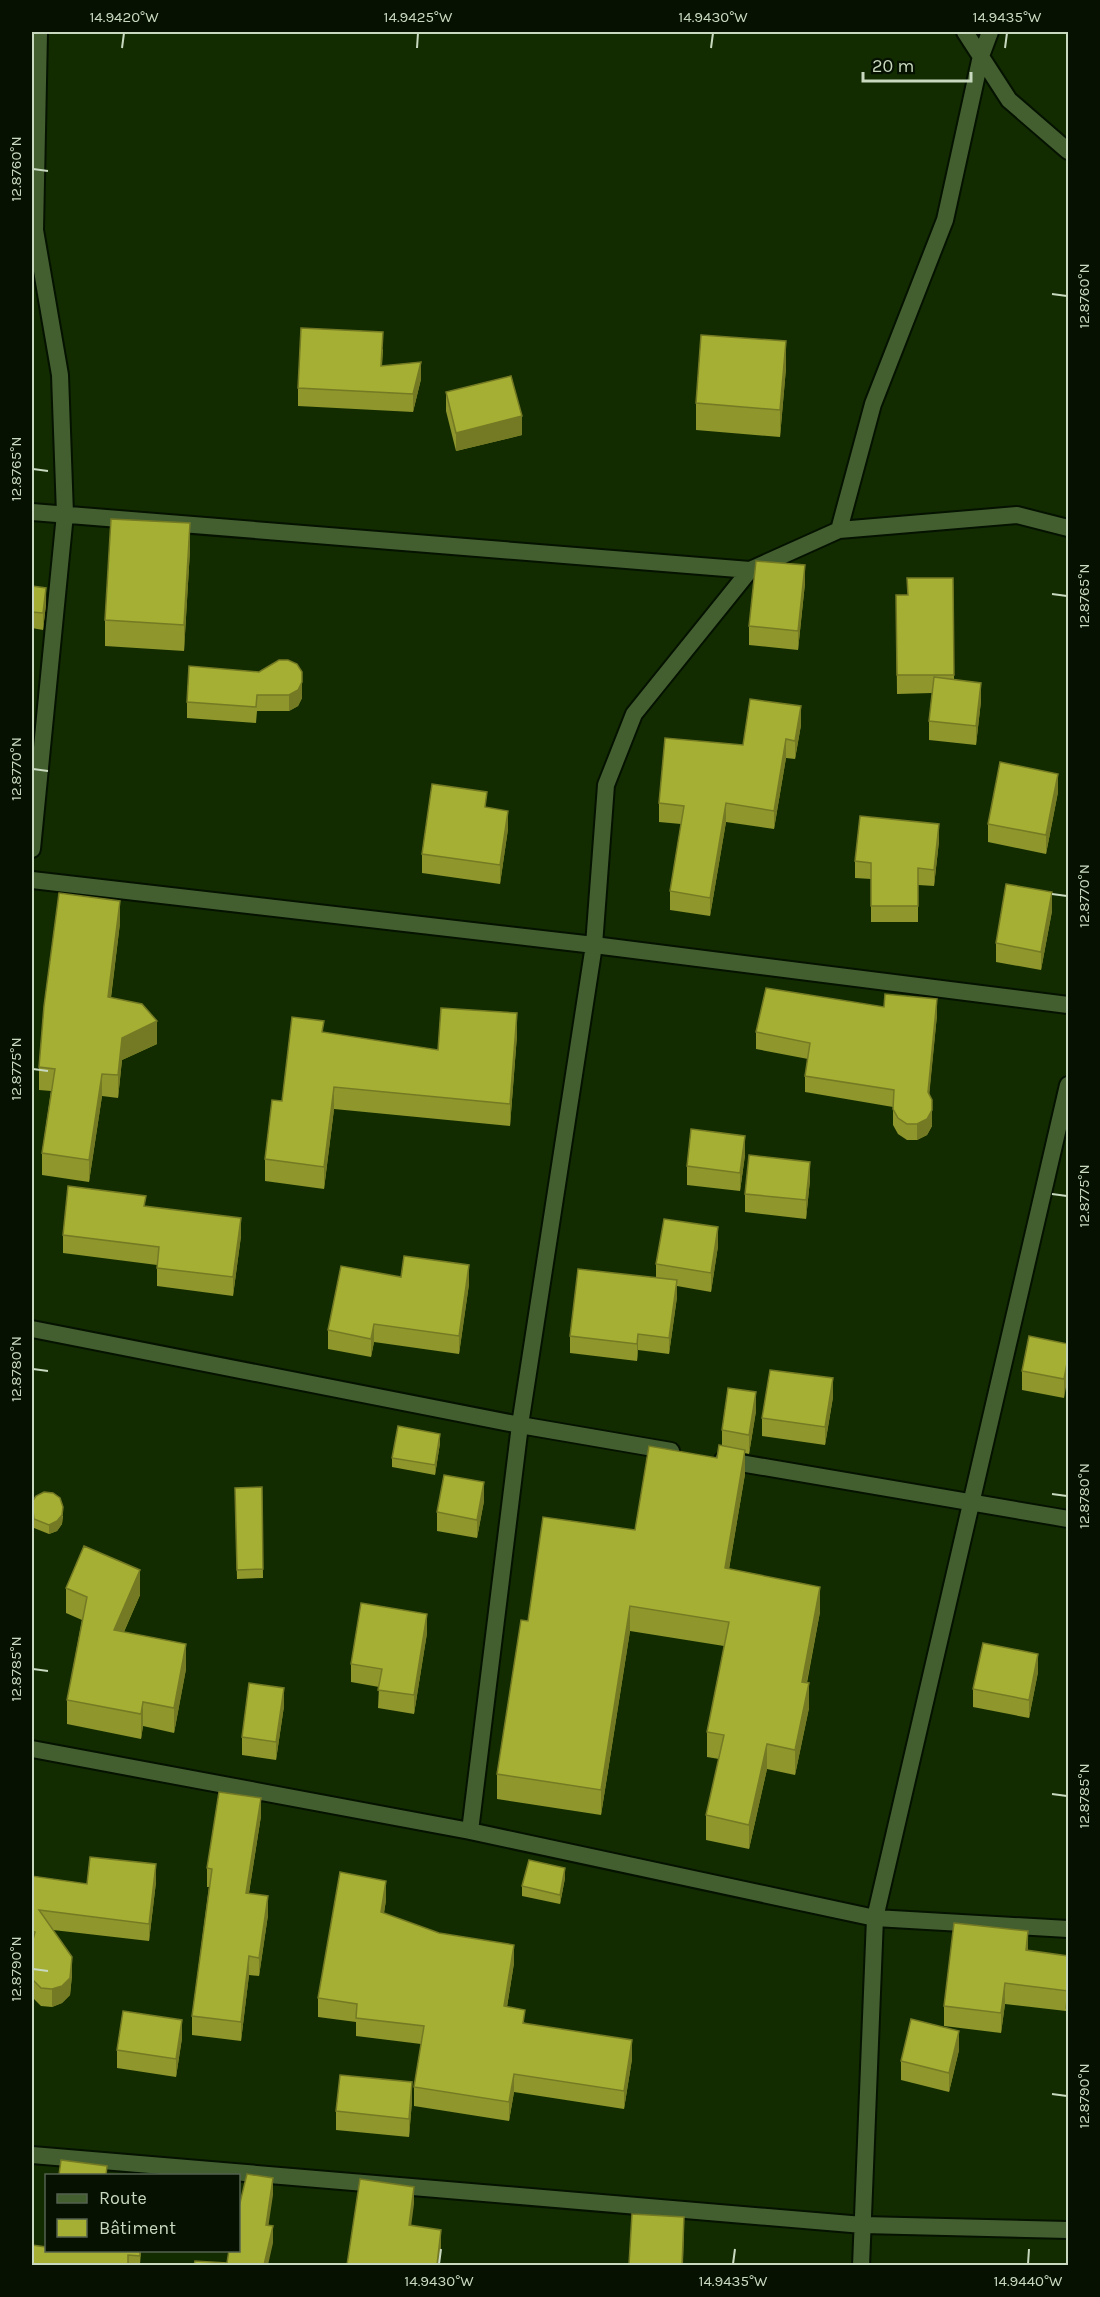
<svg xmlns="http://www.w3.org/2000/svg" width="1100" height="2297" font-family="Karla,sans-serif">
	<style>
		.lines { fill: none; stroke-linecap: round; stroke-linejoin: round }
		.minor-casing { stroke: #051200; stroke-width: 20 }
		.minor { stroke: #435f30; stroke-width: 16 }
		.wall { fill: #8e962c }
		.shaded-wall { fill: #747a24 }
		.building { fill: #a5af33; stroke: #747a24; stroke-width: 1.5 }
		.ticks { fill: none; stroke: #c8d9bf; stroke-width: 2 }
		.neatline { fill: none; stroke: #c8d9bf; stroke-width: 2 }
		.ticks-label { font-size: 15px; text-anchor: middle; fill: #c8d9bf }
	</style>
	<rect width="100%" height="100%" fill="#122c00"/>
	<g class="lines">
		<defs>
			<path id="minor" d="M965,32L1009,100L1068,151
				M32,512L750,570L839,530L1017,515L1068,528
				M839,530L873,404L945,220L981,56L990,32
				M32,849L65,514L60,375L35,230L39,32
				M32,880L594,945L1068,1005
				M32,1329L520,1425L671,1451
				M723,1460L1068,1519
				M32,1749L470,1831L875,1918L1068,1929
				M470,1831L520,1425L594,945L606,785L634,714L750,570
				M32,2155L863,2225L1068,2230
				M861,2266L875,1918L1068,1085"/>
		</defs>
		<use href="#minor" class="minor-casing"/>
		<use href="#minor" class="minor"/>
	</g>
	<path class="wall" d="M383,349L382,366L421,379L413,412L298,406V388Z
		M786,368L780,437L696,430V403Z
		M446,392L522,435L456,451L446,411Z
		M190,550L184,651L105,646V620Z
		M953,578L954,679L981,701L976,745L929,740V721L932,693L897,694L896,595H907Z
		M805,583L798,650L749,645V626Z
		M32,586L46,604L43,630L32,628Z
		M189,666L302,698L298,706L289,711H257L256,723L187,718V702Z
		M801,725L795,759L786,758L774,829L726,822L710,916L670,910V891L681,824L659,822V803L743,745Z
		M1058,792L1046,854L988,842V824Z
		M487,807L508,829L500,884L422,873V854Z
		M939,841L934,886L918,885V922H871V879L855,878V861Z
		M1052,911L1041,970L996,962V943Z
		M120,923L111,998L157,1044L122,1060L118,1098L102,1096L89,1182L42,1175V1153L51,1091L39,1090V1067Z
		M884,1007L937,1015L929,1094L932,1116V1126L927,1135L917,1140H907L898,1134L893,1125V1107L805,1092V1076L808,1059L756,1049V1032Z
		M324,1033L438,1050L517,1035L510,1126L334,1109L324,1189L265,1181V1159L282,1101Z
		M745,1155L740,1191L687,1185V1166Z
		M810,1180L806,1219L745,1212V1194Z
		M146,1206L241,1236L233,1296L157,1286V1265L63,1253V1235Z
		M718,1246L711,1292L677,1286V1297L669,1354L638,1350L637,1361L570,1353V1336L656,1278V1264Z
		M401,1277L469,1284L459,1354L374,1342L371,1357L328,1349V1330Z
		M1068,1344L1064,1398L1022,1390V1371Z
		M833,1397L825,1445L762,1436V1418Z
		M756,1411L749,1454L745,1453V1474L729,1569L820,1612L807,1683L809,1708L795,1775L767,1769L749,1849L706,1840V1815L719,1759L707,1757V1732L724,1646L630,1631L601,1815L497,1799V1774L528,1621L635,1530L717,1458L722,1446V1430Z
		M440,1443L435,1475L392,1467V1458Z
		M262,1487L263,1578L237,1579L235,1488Z
		M484,1501L477,1538L437,1531V1512Z
		M32,1502L63,1516L62,1524L57,1531L49,1534L34,1528L32,1512Z
		M66,1588L140,1595L124,1632L186,1669L174,1733L143,1726L141,1739L67,1724V1700L82,1620L66,1613Z
		M427,1633L414,1714L378,1708L379,1687L351,1682V1664Z
		M1038,1672L1029,1718L973,1707V1689Z
		M284,1706L276,1760L242,1755V1737Z
		M261,1816L249,1893L268,1915L259,1976L249,1975L241,2041L192,2035V2016L209,1887H207V1868Z
		M32,1876L87,1884L156,1882L149,1941L53,1930L72,1975L70,1995L62,2003L52,2007L41,2006L32,1997Z
		M565,1878L560,1904L522,1896V1886Z
		M386,1900L384,1913L514,1963L507,2007L525,2023L632,2059L624,2109L514,2092L509,2121L414,2106V2087L421,2044L356,2036V2022L318,2017V1998Z
		M1028,1951L1068,1956V2029H1066V2011L1005,2004L1001,2033L944,2026V2006Z
		M182,2038L176,2077L117,2068V2050Z
		M959,2050L949,2092L901,2080V2061Z
		M412,2101L409,2137L336,2130V2111Z
		M46,2247L141,2250L140,2265H32Z"/>
	<path class="shaded-wall" d="M786,341V368L780,437V410Z
		M421,362V379L413,412V394Z
		M522,416V435L456,451V433Z
		M190,523V550L184,651V625Z
		M805,565V583L798,650V631Z
		M46,588V604L43,630V613Z
		M302,682V698L298,706L289,711V695Z
		M981,683V701L976,745V726Z
		M801,706V725L795,759V741Z
		M786,739V758L774,829V811Z
		M1058,774V792L1046,854V835Z
		M726,803V822L710,916V898Z
		M508,811V829L500,884V865Z
		M939,824V841L934,886V870Z
		M1052,892V911L1041,970V952Z
		M120,901V923L108,1020V997Z
		M937,999V1015L928,1108V1092Z
		M517,1013V1035L510,1126V1104Z
		M157,1021V1044L122,1060L118,1098V1075L122,1038Z
		M102,1074V1096L89,1182V1160Z
		M334,1087V1109L324,1189V1167Z
		M932,1100V1126L927,1135L917,1140V1124Z
		M745,1136V1155L740,1191V1173Z
		M810,1162V1180L806,1219V1200Z
		M241,1218V1236L233,1296V1277Z
		M718,1227V1246L711,1292V1273Z
		M469,1265V1284L459,1354V1336Z
		M677,1280V1297L669,1354V1338Z
		M374,1324V1342L371,1357V1339Z
		M638,1334V1350L637,1361V1344Z
		M1068,1358V1376L1064,1398V1379Z
		M833,1378V1397L825,1445V1427Z
		M756,1392V1411L749,1454V1435Z
		M440,1434V1443L435,1475V1465Z
		M745,1450V1474L725,1593V1568Z
		M484,1482V1501L477,1538V1520Z
		M63,1507L62,1524L57,1531L49,1534V1525Z
		M140,1570V1595L114,1654V1630Z
		M820,1587V1612L802,1707V1682Z
		M630,1606V1631L601,1815V1790Z
		M427,1614V1633L414,1714V1695Z
		M186,1644V1669L174,1733V1708Z
		M1038,1654V1672L1029,1718V1700Z
		M809,1683V1708L795,1775V1750Z
		M284,1688V1706L276,1760V1742Z
		M143,1702V1726L141,1739V1714Z
		M767,1744V1769L749,1849V1825Z
		M261,1798V1816L246,1911V1893Z
		M156,1864V1882L149,1941V1924Z
		M565,1868V1878L560,1904V1895Z
		M386,1881V1900L381,1931V1912Z
		M268,1896V1915L259,1976V1958Z
		M1028,1931V1952L1026,1950Z
		M514,1945V1963L504,2025V2006Z
		M249,1956V1975L241,2041V2022Z
		M72,1957V1975L70,1995L62,2003L52,2007V1989Z
		M1005,1983V2004L1001,2033V2013Z
		M182,2020V2038L176,2077V2059Z
		M959,2031V2050L949,2092V2073Z
		M632,2040V2059L624,2109V2091Z
		M514,2074V2092L509,2121V2102Z
		M412,2082V2101L409,2137V2119Z
		M273,2178V2195L266,2242V2225Z
		M414,2187V2204L409,2242V2225Z
		M684,2217V2234L683,2265H682Z
		M273,2226V2243L268,2265H264Z
		M441,2230V2247L439,2265H437Z"/>
	<path class="building" d="M301,328L383,332L381,366L421,362L413,394L298,388Z
		M701,335L786,341L780,410L696,403Z
		M511,376L522,416L456,433L446,392Z
		M111,519L190,523L184,625L105,620Z
		M756,561L805,565L798,631L749,626Z
		M907,578H953L954,675H897L896,595H908Z
		M32,586L46,588L43,613L32,612Z
		M279,660H288L297,664L302,672V682L298,690L289,695H257L256,707L187,702L189,666L259,672Z
		M934,677L981,683L976,726L929,721Z
		M750,699L801,706L795,741L786,739L774,811L726,803L710,898L670,891L684,806L659,803L665,738L743,745Z
		M1000,762L1058,774L1046,835L988,824Z
		M432,784L487,792L485,807L508,811L500,865L422,854Z
		M860,816L939,824L934,870L918,868V906H871V863L855,861Z
		M1006,884L1052,892L1041,952L996,943Z
		M59,893L120,901L108,997L142,1004L157,1021L122,1038L118,1075L102,1074L89,1160L42,1153L55,1069L39,1067L44,1006Z
		M766,988L884,1007L885,994L937,999L928,1092L932,1100V1110L927,1119L917,1124H907L898,1118L893,1109L894,1090L805,1076L810,1043L756,1032Z
		M441,1008L517,1013L510,1104L334,1087L324,1167L265,1159L272,1100L282,1101L292,1017L324,1021L322,1032L438,1050Z
		M691,1129L745,1136L740,1173L687,1166Z
		M749,1155L810,1162L806,1200L745,1194Z
		M68,1186L146,1196L144,1206L241,1218L233,1277L157,1268L159,1247L63,1235Z
		M664,1219L718,1227L711,1273L656,1264Z
		M404,1256L469,1265L459,1336L374,1324L371,1339L328,1330L341,1266L401,1277Z
		M578,1269L677,1280L669,1338L638,1334L637,1344L570,1336Z
		M1029,1336L1068,1344V1358L1064,1379L1022,1371Z
		M770,1370L833,1378L825,1427L762,1418Z
		M728,1388L756,1392L749,1435L722,1430Z
		M398,1426L440,1434L435,1465L392,1458Z
		M719,1445L745,1450L725,1568L820,1587L802,1682L809,1683L795,1750L767,1744L749,1825L706,1815L724,1735L707,1732L729,1622L630,1606L601,1790L497,1774L521,1620L528,1621L543,1517L635,1530L649,1446L717,1458Z
		M444,1475L484,1482L477,1520L437,1512Z
		M262,1487L263,1569L237,1570L235,1488Z
		M44,1492L53,1493L60,1498L63,1507L62,1515L57,1521L49,1525L34,1519L32,1502L36,1496Z
		M84,1546L140,1570L114,1630L186,1644L174,1708L143,1702L141,1714L67,1700L87,1597L66,1588Z
		M361,1603L427,1614L414,1695L378,1690L382,1669L351,1664Z
		M983,1643L1038,1654L1029,1700L973,1689Z
		M249,1683L284,1688L276,1742L242,1737Z
		M219,1792L261,1798L246,1893L268,1896L259,1958L249,1956L241,2022L192,2016L212,1869L207,1868Z
		M90,1857L156,1864L149,1924L39,1910L72,1957L70,1978L62,1986L52,1989L41,1988L32,1979V1943L35,1932L32,1931V1876L87,1884Z
		M529,1860L565,1868L560,1895L522,1886Z
		M340,1872L386,1881L381,1912L439,1933L514,1945L504,2006L525,2010L523,2023L632,2040L624,2091L514,2074L509,2102L414,2087L424,2026L356,2018L357,2004L318,1998Z
		M954,1923L1028,1931L1026,1950L1068,1956V1991L1005,1983L1001,2013L944,2006Z
		M1068,1991V2008H1066Z
		M123,2011L182,2020L176,2059L117,2050Z
		M911,2019L959,2031L949,2073L901,2061Z
		M340,2075L412,2082L409,2119L336,2111Z
		M61,2160L107,2166L106,2175H59Z
		M247,2174L273,2178L266,2225L273,2226L264,2265H194L195,2261L227,2263L229,2250H238V2211Z
		M360,2179L414,2187L409,2225L441,2230L437,2265H441H347Z
		M632,2214L684,2217L682,2265H569L629,2264Z
		M32,2245L46,2247V2250H140V2256L128,2255V2265H32Z"/>
	<path class="ticks" d="M122,48L124,33M417,48L418,33M711,48L713,33M1005,48L1007,33M33,169L48,171M1052,294L1067,296M33,469L48,471M1052,594L1067,596M33,769L48,771M1052,894L1067,896M33,1069L48,1071M1052,1194L1067,1196M33,1369L48,1371M1052,1494L1067,1496M33,1669L48,1671M1052,1794L1067,1796M33,1969L48,1971M1052,2094L1067,2096M439,2264L441,2249M733,2264L735,2249M1028,2264L1029,2249"/>
	<rect width="1100" height="2297" fill="none" stroke="#061102" stroke-width="66"/>
	<rect x="45" y="2174" width="195" height="78" fill="#061102" stroke="#54614e" stroke-width="1.5"/>
	<rect x="57" y="2194" width="30" height="9" fill="#435f30" stroke="#54614e" stroke-width="1.5"/>
	<text x="99" y="2204" font-size="18" fill="#c8d9bf">Route</text>
	<rect x="57" y="2219" width="30" height="18" fill="#a5af33" stroke="#54614e" stroke-width="1.5"/>
	<text x="99" y="2234" font-size="18" fill="#c8d9bf">Bâtiment</text>
	<path d="M863 72v9h108v-9" fill="none" stroke="#c8d9bf" stroke-width="3"/>
	<text x="872" y="72" font-size="18" fill="#c8d9bf" stroke="#061102" stroke-width="4.5" paint-order="stroke">20 m</text>
	<rect x="33" y="33" width="1034" height="2231" class="neatline"/>
	<g class="ticks-label">
		<text x="124" y="22">14.9420°W</text>
		<text x="418" y="22">14.9425°W</text>
		<text x="713" y="22">14.9430°W</text>
		<text x="1007" y="22">14.9435°W</text>
		<text transform="translate(16 169) rotate(-90)" y="5">12.8760°N</text>
		<text transform="translate(1084 296) rotate(-90)" y="5">12.8760°N</text>
		<text transform="translate(16 469) rotate(-90)" y="5">12.8765°N</text>
		<text transform="translate(1084 596) rotate(-90)" y="5">12.8765°N</text>
		<text transform="translate(16 769) rotate(-90)" y="5">12.8770°N</text>
		<text transform="translate(1084 896) rotate(-90)" y="5">12.8770°N</text>
		<text transform="translate(16 1069) rotate(-90)" y="5">12.8775°N</text>
		<text transform="translate(1084 1196) rotate(-90)" y="5">12.8775°N</text>
		<text transform="translate(16 1369) rotate(-90)" y="5">12.8780°N</text>
		<text transform="translate(1084 1496) rotate(-90)" y="5">12.8780°N</text>
		<text transform="translate(16 1669) rotate(-90)" y="5">12.8785°N</text>
		<text transform="translate(1084 1796) rotate(-90)" y="5">12.8785°N</text>
		<text transform="translate(16 1969) rotate(-90)" y="5">12.8790°N</text>
		<text transform="translate(1084 2096) rotate(-90)" y="5">12.8790°N</text>
		<text x="439" y="2286">14.9430°W</text>
		<text x="733" y="2286">14.9435°W</text>
		<text x="1028" y="2286">14.9440°W</text>
	</g>
</svg>
